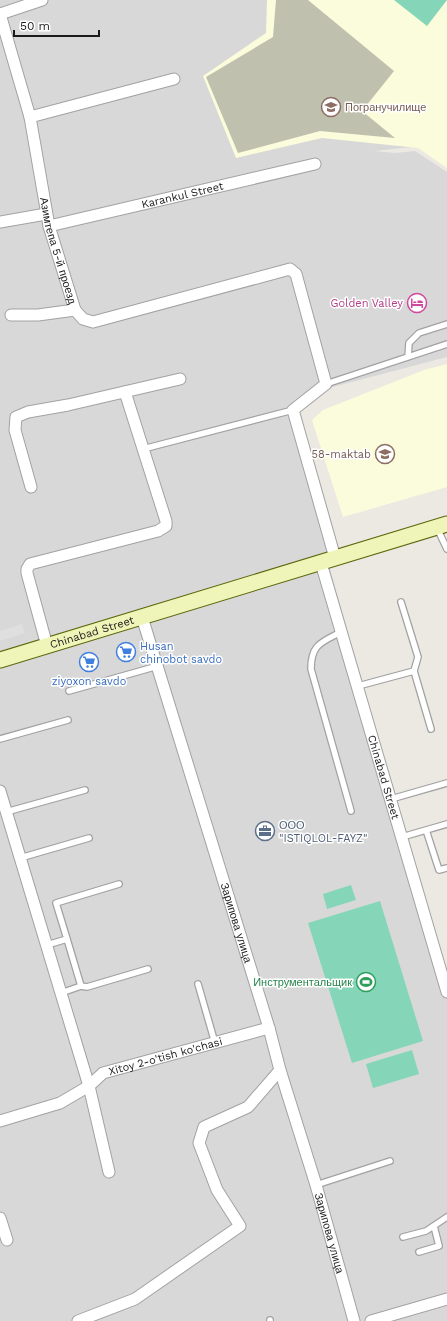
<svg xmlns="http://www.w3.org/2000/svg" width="447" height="1321" font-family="'Work Sans',sans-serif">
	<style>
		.residential { fill: #d9d8d8 }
		.education { fill: #fbfcdb }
		.construction { fill: #bfc0ae }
		.pitch { fill: #85d6b8 }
		.parking { fill: #dfdfdf }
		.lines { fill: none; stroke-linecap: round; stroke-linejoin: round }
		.lane-casing { stroke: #a2a2a2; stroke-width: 8 }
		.street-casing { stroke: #a2a2a2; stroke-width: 13 }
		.secondary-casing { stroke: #5c680c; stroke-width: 17 }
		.lane { stroke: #fff; stroke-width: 5.5 }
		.street { stroke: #fff; stroke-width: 11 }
		.secondary { stroke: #eff4b8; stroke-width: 15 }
		.labels { text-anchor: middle; stroke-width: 3; stroke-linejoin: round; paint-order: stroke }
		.education-label { font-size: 11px; fill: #785e54; stroke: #fff; text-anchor: start }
		.street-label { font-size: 11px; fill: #1b1b1b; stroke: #fff }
		.hotel-label { font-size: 11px; fill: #b23c85; stroke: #fff; text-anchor: end }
		.shop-label { font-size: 11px; fill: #366cbe; stroke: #fff; text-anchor: start }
		.service-label { font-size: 11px; fill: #4e5e75; stroke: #fff; text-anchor: start }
		.leisure-label { font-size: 11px; fill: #27864d; stroke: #fff; text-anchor: end }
	</style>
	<rect width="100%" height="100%" fill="#ece9e2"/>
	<path class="residential" d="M0,0H447L422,146L374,151L395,153L415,151L447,172V357L329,388L299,412L343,562L329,566L391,782L447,990V1321H0Z"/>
	<path class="education" d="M267,0H447V168L418,148L322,138L236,158L203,76L266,33Z
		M447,364V487L343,517L312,420L323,410L424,370Z"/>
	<path class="construction" d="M276,0H308L394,71L362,111L395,138L320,131L238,153L206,77L273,37Z"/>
	<path class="pitch" d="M394,0H447L427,26Z
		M351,885L356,900L327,909L323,894Z
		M380,901L423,1041L352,1063L308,923Z
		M412,1050L419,1074L373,1088L366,1064Z"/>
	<path class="parking" d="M22,624L25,633L0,641V631Z"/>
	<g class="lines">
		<defs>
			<path id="lane" d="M408,357L409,343L419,333L447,324
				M326,384L447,344
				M143,449L293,410
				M437,528L447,549
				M401,602L418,657L414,671
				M341,632C322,642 311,644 311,669L351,811
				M358,686L414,671L431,729
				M69,691L158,666
				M0,739L68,720
				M391,799L447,783
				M6,812L85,790
				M426,830L439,870L447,868
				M402,837L447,824
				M20,858L89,838
				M67,939L56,903L119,884
				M47,945L67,939L81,986L87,987L148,969
				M198,984L215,1043
				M61,993L81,986
				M316,1185L390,1161
				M403,1237L426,1231L447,1217
				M419,1252L439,1246L434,1226
				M270,1320V1321"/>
			<g id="street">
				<path id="s1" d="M0,14L30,117L49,226L75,310L83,319L93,322L290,269L296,274L326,384L293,410L335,558"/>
				<path d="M0,14L42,0"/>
				<path d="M30,117L174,79"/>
				<path d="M0,222L46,214"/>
				<path id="s2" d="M49,226L315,164"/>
				<path d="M11,315H38L75,310"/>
				<path d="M31,487L15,430L16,417L28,412L68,405L180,379"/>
				<path id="s3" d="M321,563L447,992"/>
				<path id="s4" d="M142,617L269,1028L280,1070L316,1185L354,1321"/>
				<path d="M47,646L27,573V569L30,564L158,531L166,526V521L125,392"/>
				<path d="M0,791L89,1086L109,1172"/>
				<path id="s5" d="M0,1121L60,1103L89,1086L103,1073L269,1028"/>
				<path d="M0,1218L7,1240"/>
				<path d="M78,1321L135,1299L240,1226L217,1190L199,1143L204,1127L248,1107L280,1070"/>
				<path d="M371,1321L447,1299"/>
			</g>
			<g id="secondary">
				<path id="s6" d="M0,660L447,524"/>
			</g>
		</defs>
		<use href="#lane" class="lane-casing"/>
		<use href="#street" class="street-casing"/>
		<use href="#secondary" class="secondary-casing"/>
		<use href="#lane" class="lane"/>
		<use href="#street" class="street"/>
		<use href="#secondary" class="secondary"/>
	</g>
	<defs>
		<symbol id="university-ring" viewBox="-11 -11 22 22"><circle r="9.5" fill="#fff" stroke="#8d6e63" stroke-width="1.5"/><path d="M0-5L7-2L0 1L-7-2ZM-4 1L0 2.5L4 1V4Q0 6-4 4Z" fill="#8d6e63"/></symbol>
		<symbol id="hotel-ring" viewBox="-11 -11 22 22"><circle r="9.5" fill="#fff" stroke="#d1479c" stroke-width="1.5"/><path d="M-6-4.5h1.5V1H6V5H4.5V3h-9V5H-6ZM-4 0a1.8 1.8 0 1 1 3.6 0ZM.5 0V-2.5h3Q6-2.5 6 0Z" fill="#d1479c"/></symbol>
		<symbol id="school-ring" viewBox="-11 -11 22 22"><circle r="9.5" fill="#fff" stroke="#8d6e63" stroke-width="1.5"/><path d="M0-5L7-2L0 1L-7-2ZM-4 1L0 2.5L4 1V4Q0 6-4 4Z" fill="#8d6e63"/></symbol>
		<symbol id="supermarket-ring" viewBox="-11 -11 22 22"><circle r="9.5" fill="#fff" stroke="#3f7fe0" stroke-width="1.5"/><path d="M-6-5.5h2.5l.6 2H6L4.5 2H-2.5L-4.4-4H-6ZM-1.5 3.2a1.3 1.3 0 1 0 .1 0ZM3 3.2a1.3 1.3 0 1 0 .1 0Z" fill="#3f7fe0"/></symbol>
		<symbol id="office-ring" viewBox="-11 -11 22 22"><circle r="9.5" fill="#fff" stroke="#5c6f8a" stroke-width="1.5"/><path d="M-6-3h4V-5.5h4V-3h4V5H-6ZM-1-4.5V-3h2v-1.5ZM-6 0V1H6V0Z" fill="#5c6f8a"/></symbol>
		<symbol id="stadium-ring" viewBox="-11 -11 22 22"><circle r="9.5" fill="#fff" stroke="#2e9e5b" stroke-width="1.5"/><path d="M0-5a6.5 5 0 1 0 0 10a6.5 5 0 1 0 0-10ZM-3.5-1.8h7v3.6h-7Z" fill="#2e9e5b"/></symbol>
	</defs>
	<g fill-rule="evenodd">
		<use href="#university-ring" x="320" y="96" width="22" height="22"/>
		<use href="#hotel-ring" x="406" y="292" width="22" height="22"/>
		<use href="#school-ring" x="374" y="443" width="22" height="22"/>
		<use href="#supermarket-ring" x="115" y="641" width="22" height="22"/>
		<use href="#supermarket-ring" x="78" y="651" width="22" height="22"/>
		<use href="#office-ring" x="254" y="820" width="22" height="22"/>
		<use href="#stadium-ring" x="355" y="971" width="22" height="22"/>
	</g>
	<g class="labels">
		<g class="education-label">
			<text x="345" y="111">Погранучилище</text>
			<text x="371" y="458" text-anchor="end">58-maktab</text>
		</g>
		<g class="street-label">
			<text dy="4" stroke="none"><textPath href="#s2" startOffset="137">Karankul Street</textPath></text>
			<text dy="4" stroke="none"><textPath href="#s1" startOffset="244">Азимтепа 5-й проезд</textPath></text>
			<text dy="4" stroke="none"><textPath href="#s6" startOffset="96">Chinabad Street</textPath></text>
			<text dy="4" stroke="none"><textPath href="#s3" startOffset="223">Chinabad Street</textPath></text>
			<text dy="4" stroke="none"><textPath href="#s4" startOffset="320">Зарипова улица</textPath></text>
			<text dy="4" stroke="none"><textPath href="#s5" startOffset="180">Xitoy 2-o'tish ko'chasi</textPath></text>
			<text dy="4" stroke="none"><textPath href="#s4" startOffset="644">Зарипова улица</textPath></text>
		</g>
		<g class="hotel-label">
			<text x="403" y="307">Golden Valley</text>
		</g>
		<g class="shop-label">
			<text x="140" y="650">Husan<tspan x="140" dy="13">chinobot savdo</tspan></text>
			<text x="89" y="685" text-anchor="middle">ziyoxon savdo</text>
		</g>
		<g class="service-label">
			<text x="279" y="829">ООО<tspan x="279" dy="13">"ISTIQLOL-FAYZ"</tspan></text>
		</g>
		<g class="leisure-label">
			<text x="352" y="986">Инструментальщик</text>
		</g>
	</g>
	<path d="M14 30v6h85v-6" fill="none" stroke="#1b1b1b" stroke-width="2"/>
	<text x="20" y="30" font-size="12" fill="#1b1b1b" stroke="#ffffff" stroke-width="3" paint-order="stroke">50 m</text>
</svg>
